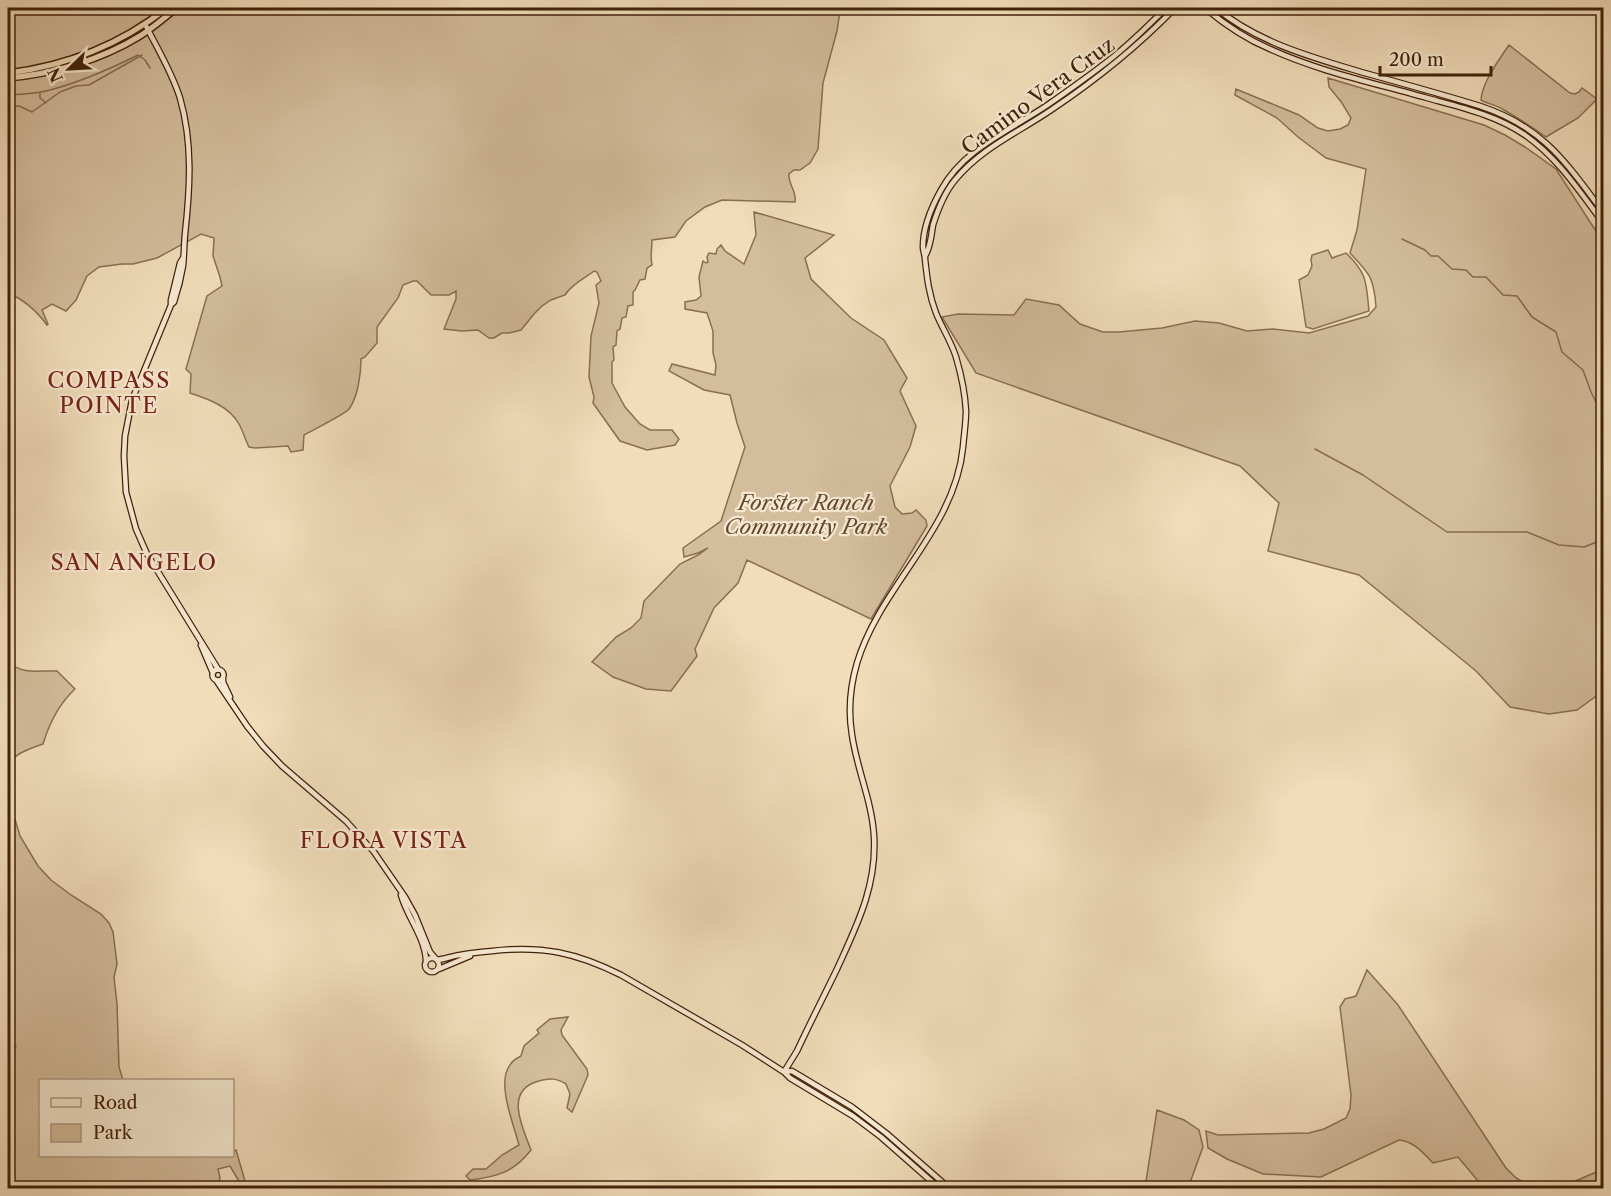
<svg xmlns="http://www.w3.org/2000/svg" width="1611" height="1196" font-family="'Libre Caslon Text',serif">
	<style>
		.green { fill: #d3bd9c; stroke: #8a6f53; stroke-width: 1.5 }
		.lines { fill: none; stroke-linecap: round; stroke-linejoin: round }
		.stream { stroke: #876b50; stroke-width: 1.5 }
		.secondary-casing { stroke: #41210a; stroke-width: 7 }
		.trunk-casing { stroke: #41210a; stroke-width: 8 }
		.secondary { stroke: #f6e9d2; stroke-width: 4.5 }
		.trunk { stroke: #f1ddba; stroke-width: 5 }
		.labels { text-anchor: middle; stroke-width: 4.5; stroke-linejoin: round; paint-order: stroke }
		.street-label { font-size: 21px; fill: #41210a; stroke: #f6e9d2 }
		.park-label { font-size: 21px; font-style: italic; fill: #66482e; stroke: #f6e9d2 }
		.neighbourhood-label { font-size: 22px; letter-spacing: 1.5px; fill: #7a1f14; stroke: #f6e9d2 }
	</style>
	<rect width="100%" height="100%" fill="#f1ddba"/>
	<filter id="stains"><feTurbulence type="fractalNoise" baseFrequency=".00333" numOctaves="4"/><feColorMatrix values="0 0 0 0 .2 0 0 0 0 .09 0 0 0 0 .02 0 0 0 .5 -.17"/></filter>
	<radialGradient id="worn" r=".72"><stop offset=".6" stop-color="#630" stop-opacity="0"/><stop offset="1" stop-color="#630" stop-opacity=".3"/></radialGradient>
	<path class="green" d="M8,8H838L840,11L837,31L823,83L818,149L810,163L800,170H794L789,174C788,185 797,191 795,202L722,200L705,207L686,221L675,237L652,240C652,249 650,256 652,265L647,268L645,279L640,280L635,290L633,292V305L628,306L626,317L622,318L620,329L617,331L616,345L613,347L614,360L612,362V383L625,407L640,424L650,430H672L679,439L675,445L647,450L620,441L593,403L594,397L589,377L590,357L591,336L599,303L596,285L601,281L597,272L594,271C584,279 572,284 565,295L551,300L542,306L534,314L521,330L509,333H502L494,338H489L478,330L462,331L444,329L456,299V291L449,295H431L417,281H413L403,285L398,298L377,327V343L365,357L361,359C361,373 358,397 349,409C345,414 313,430 304,435L303,450L291,452L288,446L255,448L249,447C245,439 243,431 239,424C229,406 208,399 190,393L191,374L186,369L207,296L222,286L220,277L213,256L214,238L201,234L157,258L133,264H122L99,267L87,276L76,300L66,311L52,304L42,310L48,324L47,325C36,310 25,300 8,293Z
		M1509,45L1570,93L1575,94L1579,92L1582,88L1597,99L1578,118L1546,137C1532,127 1518,118 1504,110C1497,105 1488,104 1481,100C1482,82 1499,60 1509,45Z
		M1328,78L1484,125L1505,135L1525,147L1556,169L1592,225L1603,240V691L1577,710L1549,714L1510,707L1476,671L1359,575L1268,551L1279,503L1240,466L976,373L942,317L958,314L1014,315L1026,299L1059,305L1080,324L1103,332H1119L1162,328L1195,321L1219,323L1247,331L1273,329L1309,333L1368,316L1376,307C1374,278 1370,274 1350,253L1357,230L1366,169L1326,158L1298,137L1277,118L1235,95L1236,89L1299,115L1318,128L1328,131L1340,129L1348,125L1351,118L1342,103L1329,87Z
		M754,212L834,235L805,258L811,279L851,318L884,340L907,378L900,391L916,426L910,447L890,486L895,507L902,514L912,513L916,510L926,520L927,526L871,619L747,560L738,583L714,608L695,649L697,656L671,691L646,689L613,677L592,662L616,637L631,628L641,618L644,601L680,564L698,555L708,548L698,553L684,557L683,548L721,521L745,447L737,423L730,395L704,390L669,371L672,364L715,375L716,365L713,353V331L707,313L685,309V302L696,300L701,296L699,277L703,261L706,263L708,262L707,257L709,253L716,254L717,249L721,245L725,251L744,264L756,235Z
		M1328,250L1332,258L1346,253C1368,274 1366,283 1369,311L1313,329L1306,327L1299,280L1308,275L1312,266L1311,260L1312,255Z
		M8,637L11,639L10,663C23,675 40,670 57,671L75,689C60,703 49,724 43,744C32,748 11,754 8,767C6,775 10,787 11,795L8,796L20,836L38,866L51,880L71,895L101,914L109,923L113,932L117,964L114,977L117,1004L119,1067L123,1080H40V1156H232L233,1151L236,1150L247,1188H243L230,1166L218,1169L220,1178L217,1188H8V1065L11,1061L16,1046L8,1042Z
		M1367,970L1398,1005L1506,1168L1516,1178L1534,1188H1484L1458,1157L1433,1163C1422,1152 1415,1142 1399,1140L1321,1177L1263,1174L1227,1159L1208,1148L1206,1131L1218,1135L1309,1133L1324,1129L1346,1118L1350,1109L1351,1095L1340,1007L1345,999L1356,996Z
		M568,1017L561,1030L562,1035L587,1069L588,1075L572,1112L567,1108L570,1094L566,1084C556,1078 551,1078 539,1081C503,1090 523,1128 531,1150C514,1172 497,1177 470,1180L466,1176L473,1169H486L502,1155L519,1145C514,1125 496,1083 510,1065C512,1061 517,1058 521,1056L524,1046L539,1033L537,1030L550,1019Z
		M1157,1110L1184,1120L1199,1130L1203,1147L1188,1188H1145Z
		M1603,1171V1188H1559L1594,1173Z"/>
	<g class="lines">
		<path class="stream" d="M40,93V98L46,103
			M8,95C22,94 36,94 50,90C80,82 110,69 138,55L145,60L150,68
			M8,107L19,106L32,112L60,92L76,86L89,85L142,55
			M1402,239L1425,250L1431,256H1438L1452,269L1466,270L1473,277H1486L1503,295L1517,296L1532,317L1556,332L1562,352L1583,370L1591,392L1604,418
			M1315,449L1363,475L1447,532H1527L1559,545L1584,547L1602,540L1604,541"/>
		<defs>
			<path id="secondary" d="M1205,8C1224,24 1246,39 1270,49C1320,72 1375,83 1427,98C1460,107 1496,115 1525,135C1558,158 1580,192 1604,224
				M1216,8C1257,42 1311,57 1361,72C1401,83 1441,94 1480,106C1544,127 1566,163 1604,213
				M145,24C157,48 172,72 180,98C193,143 190,189 185,234C184,245 184,256 183,266C181,278 178,290 174,302L171,305L132,400L125,436L124,456L126,492L136,529L147,554L218,669
				M925,256C931,246 931,236 933,225C938,209 945,192 955,180C981,148 1019,132 1051,110C1096,80 1138,46 1175,8
				M171,305V300L180,263L183,258
				M201,645L213,673
				M212.5 675a5.5 5.5 0 1 1 11 0a5.5 5.5 0 1 1-11 0Z
				M223,677V682L230,697
				M216,680L247,726L263,746L282,766L346,821L374,852L405,897L415,915L430,952L436,959
				M401,895C407,917 425,937 426,961
				M425 965a7 7 0 1 1 14 0a7 7 0 1 1-14 0Z
				M437,960C445,959 452,956 460,955C470,953 481,952 492,951C542,945 577,953 621,975L742,1045L784,1072L790,1078L853,1116L881,1137L939,1188
				M439,969L470,956
				M784,1072L797,1051C810,1023 824,996 837,969C857,925 877,886 874,836C872,801 857,770 852,735C848,711 850,687 857,663C880,586 955,530 963,447C964,435 966,422 966,411C965,392 961,374 956,357C951,341 942,328 936,313C929,295 927,278 925,259C925,255 923,251 923,247C923,228 932,206 941,190C964,148 1011,130 1049,104C1069,90 1089,76 1108,61C1129,45 1148,26 1166,8
				M784,1072L792,1071L852,1107L886,1133L949,1188"/>
			<path id="trunk" d="M8,73C66,66 121,44 167,8
				M8,78C53,74 101,60 140,36C153,28 165,17 177,8"/>
		</defs>
		<use href="#secondary" class="secondary-casing"/>
		<use href="#trunk" class="trunk-casing"/>
		<use href="#secondary" class="secondary"/>
		<use href="#trunk" class="trunk"/>
	</g>
	<g class="labels">
		<g class="street-label">
			<text transform="translate(1038 96) rotate(-36)" y="7">Camino Vera Cruz</text>
		</g>
		<g class="park-label">
			<text x="806" y="510">Forster Ranch<tspan x="806" dy="24">Community Park</tspan></text>
		</g>
		<g class="neighbourhood-label">
			<text x="109" y="388">COMPASS<tspan x="109" dy="25">POINTE</tspan></text>
			<text x="134" y="570">SAN ANGELO</text>
			<text x="384" y="848">FLORA VISTA</text>
		</g>
	</g>
	<rect width="1611" height="1196" fill="none" stroke="#f1ddba" stroke-width="30"/>
	<rect x="9" y="9" width="1593" height="1178" fill="none" stroke="#41210a" stroke-width="3"/>
	<rect x="15" y="15" width="1581" height="1166" fill="none" stroke="#41210a" stroke-width="1.5"/>
	<rect x="39" y="1079" width="195" height="78" fill="#f6e9d2" stroke="#ae9982" stroke-width="1.5"/>
	<rect x="51" y="1098" width="30" height="9" fill="#f6e9d2" stroke="#ae9982" stroke-width="1.5"/>
	<text x="93" y="1109" font-size="18" fill="#41210a">Road</text>
	<rect x="51" y="1124" width="30" height="18" fill="#d3bd9c" stroke="#ae9982" stroke-width="1.5"/>
	<text x="93" y="1139" font-size="18" fill="#41210a">Park</text>
	<g transform="translate(69 69) rotate(246)" stroke="#f6e9d2" stroke-width="4.5" paint-order="stroke">
	<path d="M0-4.5L10 22L0 15L-10 22Z" fill="#41210a"/>
	<text y="-9" font-size="16" font-weight="bold" text-anchor="middle" fill="#41210a">N</text>
	</g>
	<path d="M1380 66v9h111v-9" fill="none" stroke="#41210a" stroke-width="3"/>
	<text x="1389" y="66" font-size="18" fill="#41210a" stroke="#f6e9d2" stroke-width="4.5" paint-order="stroke">200 m</text>
	<rect width="100%" height="100%" filter="url(#stains)"/>
	<rect width="100%" height="100%" fill="url(#worn)"/>
</svg>
